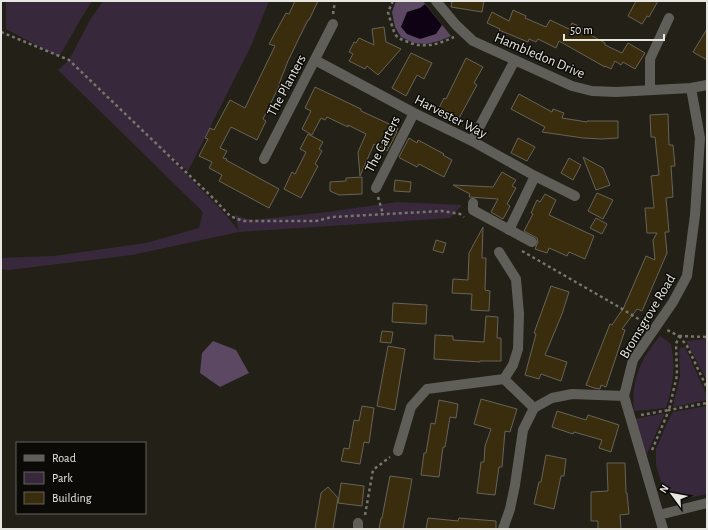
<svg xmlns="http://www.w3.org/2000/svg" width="708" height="530" font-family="'Alegreya Sans',sans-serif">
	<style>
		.green { fill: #37293b }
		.forest { fill: #5c4863 }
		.water { fill: #0f0214 }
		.building { fill: #3a2d0e; stroke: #676358 }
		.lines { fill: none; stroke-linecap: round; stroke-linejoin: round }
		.path { stroke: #77756d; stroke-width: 2.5; stroke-dasharray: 3 3; stroke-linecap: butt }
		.street { stroke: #605e59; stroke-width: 10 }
		.labels { text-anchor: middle; stroke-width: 3; stroke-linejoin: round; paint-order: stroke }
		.street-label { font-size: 14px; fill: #e8e6e0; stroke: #0b0a06 }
	</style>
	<rect width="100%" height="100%" fill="#232017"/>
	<path class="green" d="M6,1H92L82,17L59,57L6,29Z
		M103,1H269L251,46L188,171L165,152L224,213L239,231L235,215L251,220L328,212L397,202L462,205L450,218L239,232L132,255L9,270L1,269V258L54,256L146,243L199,228L203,212L58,70L69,60L90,20Z
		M660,336L671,344C676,367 673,385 666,408L634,411C631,381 640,359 660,336Z
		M707,339V381L686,341Z
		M685,347L707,396V400L674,407L673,405L680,376L679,351L680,348Z
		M707,406V494L688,498H672L663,488L656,465V449L667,423L673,412Z
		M665,413L646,456L635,419Z"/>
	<path class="forest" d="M396,1H423L451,36L439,41L426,44L414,43L401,37L395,27L392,12Z
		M213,341L236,350L249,373L220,387L200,373L202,353Z"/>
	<path class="water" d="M425,4L442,25L436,34L420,39L407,34L401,27L407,12L420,8Z"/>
	<path class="building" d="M295,1H318L309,20H308L300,36L288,61L279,84H280L263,119L266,121L257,140L231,127L220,148L227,151L223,158L227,159L226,160L279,189L269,208L219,181L222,175L209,168L212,162L199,156L208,139L205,138L210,128L214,130L230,100L245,108L275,46L269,44L286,13L289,14Z
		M452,1H484L482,12L451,7Z
		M636,1H658L649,17L647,16L642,24L628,16Z
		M513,10L526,16L525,18L546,27L550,20L569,29L572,23L588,31L587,33L605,43V45L622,53L628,43L645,53L635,69L623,62L621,65L615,61L611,69L605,66V67L559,41L556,48L538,39L536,42L529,39L528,42L499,30L500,29L487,23L492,12L509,21Z
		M384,27L386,42L401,49L378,75L367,66L365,69L349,61L353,54L349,52L354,42L356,43L359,38L374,45L372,29Z
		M707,29V60L693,52Z
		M411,53L432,63L424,79L417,75L406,96L392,88Z
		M466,58L483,67L474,83L477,85L458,120L438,110L444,98L446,99Z
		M315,87L361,109V111L398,128L396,132H397L387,151L374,144L360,176L358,152L366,134L348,125V127L327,117L325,120L321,118L312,135L302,129L311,111L305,108Z
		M519,94L552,112L553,109L564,113L562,118L587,122V121H618V138L602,139L583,138L542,132L545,127L511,109Z
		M668,114L669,145H673L675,166H671L673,197L666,198L669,232H665L667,253L642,311L637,309L622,329L625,330L606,387L601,385L600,389L594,388L586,385L610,324L612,325L624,307L646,256L655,260L653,240L657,233H647L645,208H654L651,176L659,175L655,137H651L650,115Z
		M308,134L323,142L319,149L322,151L315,164L318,166L301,198L284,189L292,172L295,174L306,152L300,149Z
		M409,138L417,143L418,140L444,154L443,155L452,160L444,177L419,164L417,167L400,158L399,157Z
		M518,138L535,147L527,161L511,153Z
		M583,157L603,168L610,185L596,190Z
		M569,158L581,165L573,180L561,173Z
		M502,172L516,180L512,186L516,188L507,204L510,206L503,219L491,212L498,199L469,197L470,194L453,185L493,187Z
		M362,177V194L339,195L330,191V182L346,181V178Z
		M395,180L411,182L410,192L394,191Z
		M597,193L613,200L603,219L588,211Z
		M545,194L556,200L549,215L594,236L585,259L569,252L567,256L549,248L547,253L535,249L538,242L537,238L524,231L533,214L531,213L537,200L540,202Z
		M596,218L607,224L602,234L590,228Z
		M483,227L482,258H486L485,290L490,291L489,311L471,310L472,294L452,293L453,279L468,280L469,253Z
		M436,240L446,243L443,253L433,250Z
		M551,286L569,292L562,314L545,355L567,362L561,381L541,374L539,379L525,375L536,334L534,333Z
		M393,303L427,305L426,324L392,322Z
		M486,316L498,317L497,338H501V361H480V362L434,359L435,335L453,336V340L484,342Z
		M382,331L393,332L391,343L380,342Z
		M388,346L405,349L395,410L377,406Z
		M481,399L517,409L510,432L505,431L502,467H499L495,495L477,493L481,462H484L485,446L491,429L474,424Z
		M439,400L458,404L456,418L450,417L445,447H443L439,477L421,475L424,453H426L431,423L435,424Z
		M362,406L374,408L369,443L364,442L360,464L341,461L344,448L349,449L354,420L359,421Z
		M557,411L586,420L588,415L619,425L611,452L599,448L602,440L574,432L573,434L552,427Z
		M546,455L566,459L564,476H561L554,509L534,504L539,482H541Z
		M607,463H625L626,493H627L629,514L620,515L621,529H598V521H591V492L608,491Z
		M390,476L412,479L403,529H379L381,518H382Z
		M341,483L364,486L362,506L338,503Z
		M328,487L338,498L333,529H315L321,493Z
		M428,518L458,521L459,518L496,521V529H426Z"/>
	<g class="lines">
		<path class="path" d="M393,1L388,12C390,19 392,27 395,34C398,39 403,40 408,42C424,49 439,44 454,37
			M333,14L335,1
			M1,32L69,60L212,197L230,216L243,221H316L332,217L442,211L460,214L464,217
			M378,197L383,214
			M522,251L619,307L645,323
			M679,336L687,346L707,388
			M679,336L707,337
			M641,415L669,410L677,375L676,344L679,336L667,330
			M652,450L669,410L707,403
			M365,515L373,470L390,457"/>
		<path class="street" d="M436,1L456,25L473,41L572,86L592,91L616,92L691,88L707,85
			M315,60L414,113L472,141L535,176L575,196
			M650,90V59L669,18
			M472,141L515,60
			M264,159L333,24
			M376,188L414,113
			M473,203V210L532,242
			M509,230L535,176
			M499,252L516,279L519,314L518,349L513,365L504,379
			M398,451L411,407L427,389L504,379L534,408
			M659,515L707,503
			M358,529V523
			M503,529L510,509L515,485L523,430L534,408L552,398L572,394L624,396
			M663,529L624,396L633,360L673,302L687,276L695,215L700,138L691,88"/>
	</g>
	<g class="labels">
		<g class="street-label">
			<text transform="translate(540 55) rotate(23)" y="5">Hambledon Drive</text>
			<text transform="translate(286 85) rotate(-62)" y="5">The Planters</text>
			<text transform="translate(451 116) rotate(27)" y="5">Harvester Way</text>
			<text transform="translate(382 144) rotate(-63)" y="5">The Carters</text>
			<text transform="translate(647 316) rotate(-59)" y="5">Bromsgrove Road</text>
		</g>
	</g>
	<rect width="708" height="530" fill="none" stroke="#e8e6e0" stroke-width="4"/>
	<rect x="16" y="442" width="130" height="72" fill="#0b0a06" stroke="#63625d"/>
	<rect x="24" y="455" width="20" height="6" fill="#605e59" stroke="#63625d"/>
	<text x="52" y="462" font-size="12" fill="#e8e6e0">Road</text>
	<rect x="24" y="472" width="20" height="12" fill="#37293b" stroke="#63625d"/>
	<text x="52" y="482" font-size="12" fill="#e8e6e0">Park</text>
	<rect x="24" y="492" width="20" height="12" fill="#3a2d0e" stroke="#63625d"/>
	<text x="52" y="502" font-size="12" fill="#e8e6e0">Building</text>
	<g transform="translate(672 494) rotate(302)" stroke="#0b0a06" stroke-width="3" paint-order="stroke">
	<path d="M0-3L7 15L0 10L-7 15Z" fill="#e8e6e0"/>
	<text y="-6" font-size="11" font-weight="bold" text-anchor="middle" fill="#e8e6e0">N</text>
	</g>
	<path d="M564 34v6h100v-6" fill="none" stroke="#e8e6e0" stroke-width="2"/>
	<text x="570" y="34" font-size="12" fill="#e8e6e0" stroke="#0b0a06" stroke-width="3" paint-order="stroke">50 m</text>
</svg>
